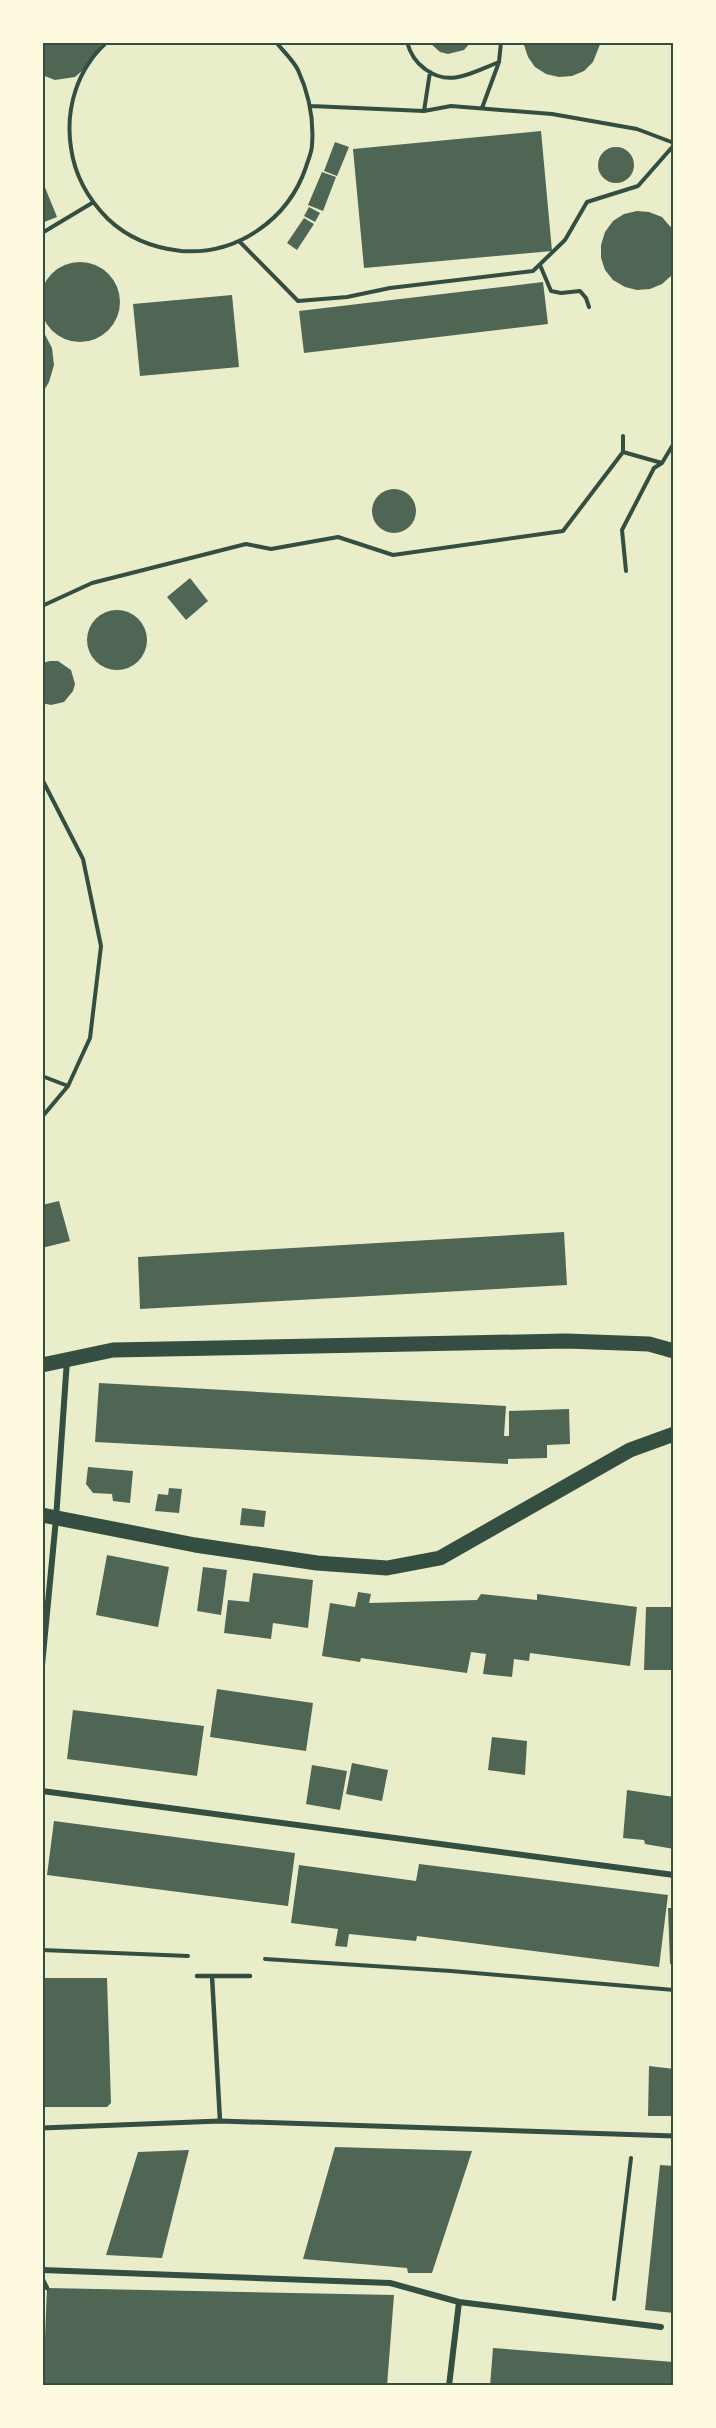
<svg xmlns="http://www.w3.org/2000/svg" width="716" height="2428" font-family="'Exo 2',sans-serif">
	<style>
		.building { fill: #4f6655 }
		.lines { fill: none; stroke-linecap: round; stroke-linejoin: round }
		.path { stroke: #344e41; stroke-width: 4 }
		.service { stroke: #344e41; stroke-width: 4.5 }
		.pedestrian { stroke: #344e41; stroke-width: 5 }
		.minor { stroke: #344e41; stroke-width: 6 }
		.primary { stroke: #344e41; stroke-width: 15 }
		.neatline { fill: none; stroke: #344e41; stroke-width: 2 }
	</style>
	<rect width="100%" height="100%" fill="#e9edc9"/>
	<path class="building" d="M42,42H102L91,63L75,77L55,80L42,75Z
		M429,42H471L464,50L448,54L440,52Z
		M523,42H601L593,62L584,71L572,76L559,77L546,74L535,67L528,57Z
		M541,131L552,251L364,268L353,149Z
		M335,142L349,147L337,176L324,171Z
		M598 165a18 18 0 1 1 36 0a18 18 0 1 1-36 0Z
		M322,172L336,177L323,211L308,205Z
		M42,180L57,217L42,223Z
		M309,207L320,213L315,222L304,216Z
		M637,211L649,212L662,217L674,231V270L672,275L662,284L650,289L637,290L625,287L613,280L605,270L601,258V245L605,232L613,221L624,214Z
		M304,218L314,224L297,250L287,243Z
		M40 302a40 40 0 1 1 80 0a40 40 0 1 1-80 0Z
		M543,282L548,324L304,353L299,311Z
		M232,295L239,367L140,376L133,304Z
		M42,329L52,348L54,365L49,382L42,394Z
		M372 511a22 22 0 1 1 44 0a22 22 0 1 1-44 0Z
		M190,578L208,601L186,620L167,597Z
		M87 640a30 30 0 1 1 60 0a30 30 0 1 1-60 0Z
		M50,661H58L71,670L75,684L73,691L64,702L51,705L42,703V663Z
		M59,1201L70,1241L42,1248V1205Z
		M564,1232L567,1285L140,1309L138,1257Z
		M99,1383L506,1406L504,1436H509V1411L569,1409L570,1444L547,1445V1458L508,1459V1464L95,1442Z
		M88,1467L133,1471L130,1503L113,1501L112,1494L93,1493L86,1484Z
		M169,1488L182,1489L179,1513L155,1511L158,1494L168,1495Z
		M242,1508L266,1511L264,1527L240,1525Z
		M107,1555L169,1567L158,1627L96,1615Z
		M203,1567L227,1570L221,1615L197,1611Z
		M253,1573L313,1580L308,1628L273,1623L271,1639L224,1633L228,1600L249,1602Z
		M358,1592L371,1594L369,1603L477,1600L481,1594L537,1600V1594L637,1607L630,1666L530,1653L529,1661L514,1659L512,1677L483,1674L486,1654L471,1652L467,1673L361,1658L360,1662L322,1656L330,1603L355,1607Z
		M646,1607H674V1670H644Z
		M217,1689L313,1703L306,1751L210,1737Z
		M73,1710L204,1726L197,1776L67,1759Z
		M492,1737L527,1741L525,1775L488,1770Z
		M352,1763L388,1770L382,1801L346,1794Z
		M312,1765L347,1771L340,1810L306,1804Z
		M627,1790L674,1797V1849L645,1844L644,1840L623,1838Z
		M54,1821L295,1853L288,1906L47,1875Z
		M419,1864L668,1895L659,1967L417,1936L416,1941L349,1934L347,1947L335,1946L338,1929L291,1923L299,1865L416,1881Z
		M668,1908H674V1964H670Z
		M44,1978H107L111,2103L107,2107H43Z
		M649,2066L674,2069V2116H648Z
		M335,2147L472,2151L432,2273H408L407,2268L303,2259Z
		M189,2150L162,2258L106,2255L138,2152Z
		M660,2165L674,2166V2313L645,2310Z
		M47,2288L394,2295L387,2386H43Z
		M493,2348L674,2362V2386H490Z"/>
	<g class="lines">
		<path class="path" d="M107,42C77,69 65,109 71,148C75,177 88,199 108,219C128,238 153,248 181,251C237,255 288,220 306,167C308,160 312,152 312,145C314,119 309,94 298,70C293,60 283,51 276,42
			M407,42C410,53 415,62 425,69C450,88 473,72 499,62
			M311,106L424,111L451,106L552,114L637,129L674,143
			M482,108L499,62L501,42
			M424,111L430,72
			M42,233L92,203
			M240,242L298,301L347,297L390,288L533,271L565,240L587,202L638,186L674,145
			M540,265L551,291L561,293L580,291L586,298L589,307
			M623,436V452
			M626,571L622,530L654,468L662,463L674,443
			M42,606L92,583L246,544L271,549L338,537L393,555L563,531L623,452L662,463
			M42,779L83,859L101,946L90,1038L68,1086L42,1076
			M42,1117L68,1086
			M42,1950L188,1956
			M265,1959L451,1971L674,1990
			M614,2299L631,2158"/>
		<path class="service" d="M197,1976H250
			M212,1976L220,2121
			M42,2278L47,2288"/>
		<path class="pedestrian" d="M42,2128L220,2121L674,2136"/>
		<path class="minor" d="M42,1665L56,1519L67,1360
			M42,1791L674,1875
			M42,2270L390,2283L459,2302L661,2327
			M449,2386L459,2302"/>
		<path class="primary" d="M42,1365L113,1350L566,1341L649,1344L674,1351
			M42,1515L195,1545L317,1563L387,1568L440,1558L630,1450L674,1434"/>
	</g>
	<rect width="716" height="2428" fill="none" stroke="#fefae0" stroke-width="87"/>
	<rect x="44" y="44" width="628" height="2340" class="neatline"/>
</svg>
